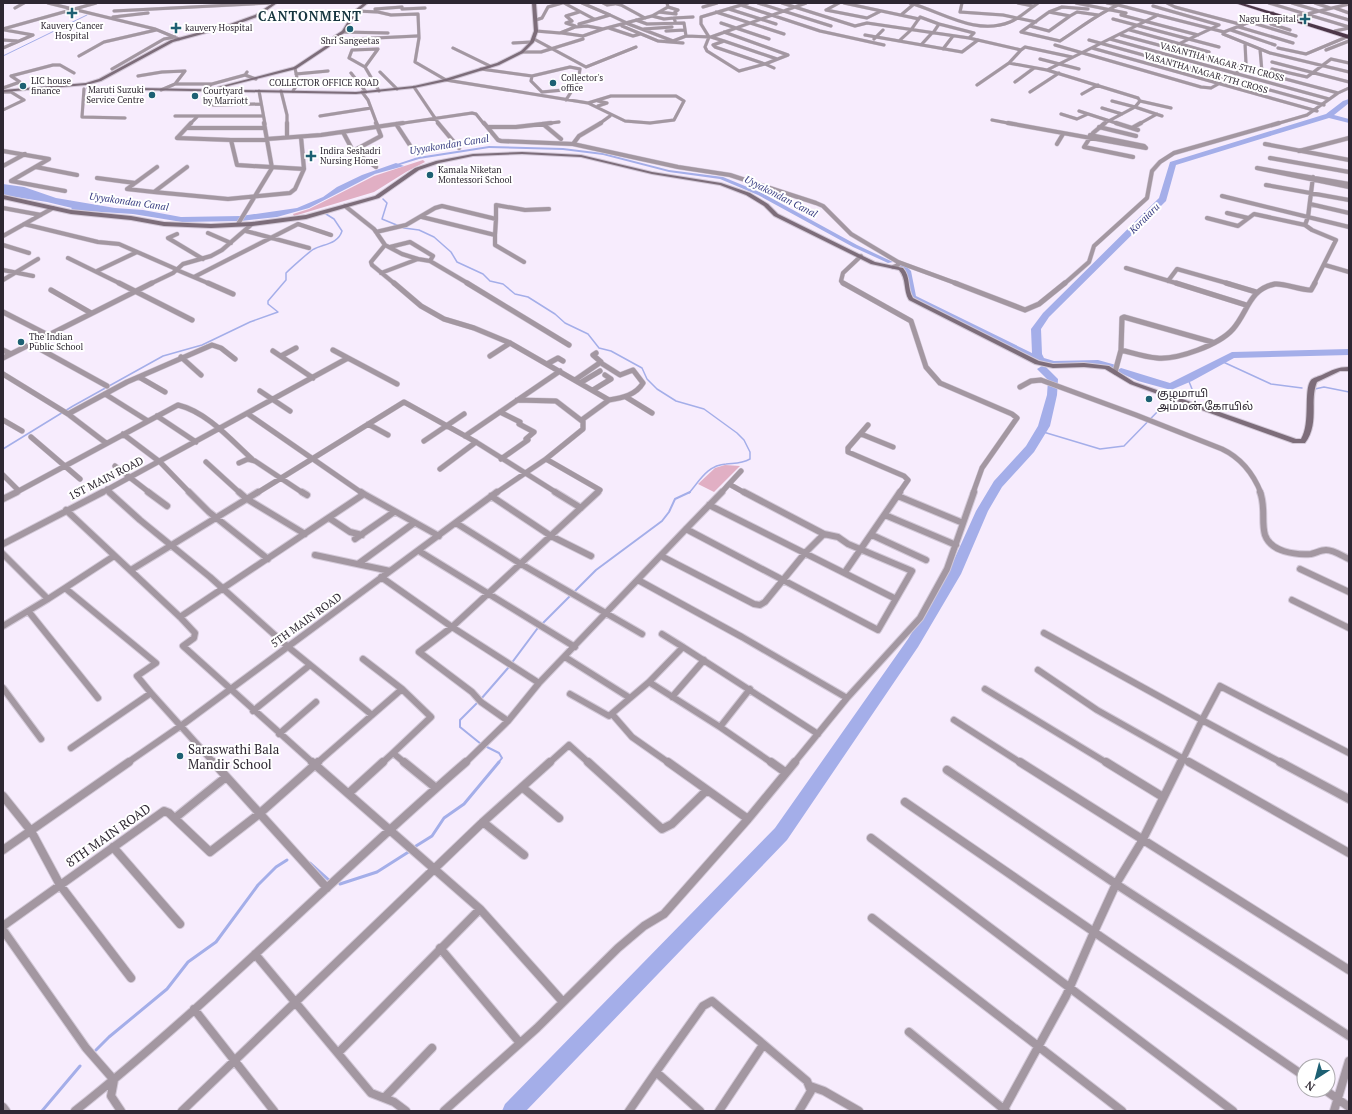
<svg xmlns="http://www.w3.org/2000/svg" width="1352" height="1114" font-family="'PT Serif','Noto Sans Tamil',serif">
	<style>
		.green { fill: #e1afc4 }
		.water { fill: #a4aee9 }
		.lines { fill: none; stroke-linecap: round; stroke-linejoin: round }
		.stream-far3 { stroke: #a4aee9; stroke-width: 1 }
		.stream-far2 { stroke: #a4aee9; stroke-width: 1.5 }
		.stream-far1 { stroke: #a4aee9; stroke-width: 2 }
		.stream { stroke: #a4aee9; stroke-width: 3 }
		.canal { fill: #a4aee9; fill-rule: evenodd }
		.river { fill: #a4aee9; fill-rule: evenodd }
		.street-far4-casing { stroke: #d3c9d8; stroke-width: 3.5 }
		.street-far3-casing { stroke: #d3c9d8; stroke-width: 5 }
		.street-far2-casing { stroke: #d3c9d8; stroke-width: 6 }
		.street-far1-casing { stroke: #d3c9d8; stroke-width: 8 }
		.street-casing { stroke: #d3c9d8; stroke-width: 10 }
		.secondary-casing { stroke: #d3c9d8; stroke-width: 2 }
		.highway-casing { stroke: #d3c9d8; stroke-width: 1 }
		.street-far4 { stroke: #a397a1; stroke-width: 3 }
		.street-far3 { stroke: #a397a1; stroke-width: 4 }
		.street-far2 { stroke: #a397a1; stroke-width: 5 }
		.street-far1 { stroke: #a397a1; stroke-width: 6 }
		.street { stroke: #a397a1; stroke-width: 8 }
		.secondary { fill: #7d6d7a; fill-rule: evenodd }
		.highway { fill: #4c3648; fill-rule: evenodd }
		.poi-dot { fill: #1d6073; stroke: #fff; stroke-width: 1.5 }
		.labels { text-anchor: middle; stroke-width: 4; stroke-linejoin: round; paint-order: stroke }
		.far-poi-label { font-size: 9px; fill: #2e2732; stroke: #fff; text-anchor: start }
		.far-street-label { font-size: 9px; fill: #2e2732; stroke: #fff }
		.far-water-label { font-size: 10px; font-style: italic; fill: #383d82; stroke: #fff }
		.poi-label { font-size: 11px; fill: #2e2732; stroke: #fff; text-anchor: start }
		.street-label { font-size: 11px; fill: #2e2732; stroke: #fff }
		.far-district-label { font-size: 13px; font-weight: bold; letter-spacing: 1px; fill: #16353f; stroke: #fff }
		.near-poi-label { font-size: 13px; fill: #2e2732; stroke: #fff; text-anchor: start }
		.near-street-label { font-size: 13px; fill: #2e2732; stroke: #fff }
	</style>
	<rect width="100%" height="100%" fill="#f7ecfd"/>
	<path class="green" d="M423,160L425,162L406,172L374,192L294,216L293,214L309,209L374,176Z
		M725,465L740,466L714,492L698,484L715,468Z"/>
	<path class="water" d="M396,163L404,166L375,174L309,208L277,217L241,221L182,222L133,214L70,210L72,208L47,202L3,195V184L24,187L56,198L115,208L143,210L181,217L241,216L297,208L323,197L337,187L362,175Z"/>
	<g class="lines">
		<path class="stream-far3" d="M3,56L87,15"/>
		<path class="stream-far2" d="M383,199L387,203L382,219L404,228L419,230L434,237L451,252L457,262L483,274L490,281L503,284L515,294L528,297L555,314L565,323L588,334L599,348L611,351L642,368L647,379L657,389L676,401L704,409L737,433L744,440L750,452V459C741,464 735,463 726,464C708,465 700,480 689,493
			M1221,361L1271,384L1302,388
			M1315,389L1324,387L1349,392
			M1181,397L1192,389L1188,379
			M1040,431L1100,449L1124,446L1160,409L1175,401
			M3,449L73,406L163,356L202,345L250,322L278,312L268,304V301L286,280V273C290,269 311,250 314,249C324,244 338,244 342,231L334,219L326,214"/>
		<path class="stream-far1" d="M574,592L596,570L662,521L669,512L675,499L690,492
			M481,699L508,668L537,629L571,595
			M478,702L460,720V727L481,744
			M485,746L499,753L502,758L498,763"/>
		<path class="stream" d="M416,846L432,836L444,818L464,804L499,762
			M310,863L330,881
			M340,884L377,872L410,851
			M96,1050L109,1037L167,989L188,962L216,942L258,885L276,867L287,860
			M42,1111L80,1066"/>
		<path class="canal" d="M489,146L563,148L603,153L669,170L723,177L762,193L857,245L893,262L888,263L853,247L758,195L720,179L669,172L603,155L563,150L489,148L419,159L390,168L388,167L418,157Z"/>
		<path class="river" d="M1349,99V103L1334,115L1349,119V123L1329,118L1176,165L1166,201L1049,317L1041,329L1042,354L1044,358L1054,361L1098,360L1116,365L1117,367L1116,369L1112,370L1098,366L1053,367L1029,360L907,297L902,272L895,265L897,263H903L911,271L916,296L1032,353L1031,329L1043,313L1159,198L1170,162L1326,114L1343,101Z
			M1349,349V355L1234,358L1192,381L1171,390L1138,381L1116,371L1121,368L1170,383L1232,352Z
			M1042,366L1046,367L1058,379L1057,395L1050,426L1034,452L1002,487L988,511L961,574L918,647L787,840L526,1111H502L505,1104L775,828L908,639L948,573L976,511L994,481L1026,446L1038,426L1047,395L1048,380L1037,369Z"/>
		<defs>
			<path id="street-far4" d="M48,3L155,29L179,39
				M564,3L594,19
				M582,3L610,15
				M603,3L607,5L614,4
				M613,3L621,5L645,18
				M748,3L701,17V24L709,37L705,47L707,51L739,71L765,64L774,68
				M758,3L831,26
				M782,3L855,26L867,23L969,38L1021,50L1025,47L1072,57
				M844,3L919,19
				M910,3C942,12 976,36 1010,22C1020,18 1029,9 1038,3
				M962,3L960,12L1003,15L1036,22
				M1018,3L1033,6
				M1076,3L1126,13L1121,15L1198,35
				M1107,3L1118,5
				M1167,3L1175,7L1243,25
				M1269,3L1349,27
				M1292,3L1349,20
				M1315,3L1330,8
				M741,5L820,31L884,45
				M1153,6L1219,25L1170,48
				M703,7L717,3
				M15,8L24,3
				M1335,8L1349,13
				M375,9L402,7V9L425,8
				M729,9L776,24
				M826,10L867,18L881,11
				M826,10L839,3
				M114,11L269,3
				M356,11L378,12L391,15L418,14L419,38L415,62L446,80L588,103
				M659,12L676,14L675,12L678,10L668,7
				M716,12L784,34
				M1049,12L1062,7L1088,9
				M901,15L914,4
				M1158,15L1047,70L1138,98L1140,101L1135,107L1162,116
				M652,16L664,19L674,18
				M1070,16L1077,12L1098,15
				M113,17L148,13
				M1290,18L1349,4
				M1113,19L1219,47
				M536,20L542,18L548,7L562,3
				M636,20L647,24L684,23L686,36
				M675,21L674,18L693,17
				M1250,22L1296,36
				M626,23L673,41L686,36L711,37L806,3
				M721,23L769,39
				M579,24L610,15L627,23
				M1271,24L1290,30
				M575,26L566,23L572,21L566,16L579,12
				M622,26L658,41L683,43
				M1030,26L1049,31L1070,16L1049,12L1021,32L1060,41C1079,29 1097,14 1118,5L1224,32
				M1239,27L1293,43
				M609,28L633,36L640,34
				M3,29L96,3
				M644,29L672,27
				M1130,30L1209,52
				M1231,30L1275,45
				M536,31L560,33L575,27L587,26L603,29L652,16L668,7L667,3
				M666,31L685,30
				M1335,31L1349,28
				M343,32L388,33
				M1224,32L1223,34L1270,53L1349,72
				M1224,32L1273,13
				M562,33L583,36L603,29
				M933,33L939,24L974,33L969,38
				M865,35L962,52L978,40
				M1121,35L1338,93
				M711,37L724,41L713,45L715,47L765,64L788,55L724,32
				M534,39L586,67L636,47
				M874,39L883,30
				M1110,39L1329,99
				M3,40L17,41
				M334,40L417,36
				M1089,40L1324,105
				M724,41L777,59
				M899,41L911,30L920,17L939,24
				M513,43L532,42
				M921,45L932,33
				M1055,45L1201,87L1211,88L1220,83
				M3,48L33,35L5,30
				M453,48L490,66
				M1092,48L1317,111
				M1278,48L1306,54L1349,36
				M378,49L365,67L349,58L352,50Z
				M943,49L953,36
				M1260,49L1262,72
				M1326,50L1349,41
				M522,52H541L583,39
				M79,56L104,42L156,30
				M1040,59L1079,69
				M1272,62L1349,82
				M1009,63L1021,50
				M365,67L379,91
				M112,69L164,39L175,37
				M481,69L532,76L570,67L580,69L578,81L566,100
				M1272,69L1307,77L1331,59L1349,63
				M247,72L245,75L256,79
				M380,72L397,89
				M351,73L366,92
				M296,74L328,71
				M1235,74L1246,64L1245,43
				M138,76L162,72L185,71L175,84H212
				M532,76L531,81L542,92L574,89
				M1015,82L1034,68
				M977,85L1009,63L1047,70
				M414,87L439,124
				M3,88L20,82L11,76L53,65H60L74,73
				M84,89L82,117L125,118
				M161,90L175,84
				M203,90L212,84L245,75
				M259,91L265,124
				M281,91L287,115V124
				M293,91L298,83L295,68
				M3,92H11L24,100L3,110
				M362,92L368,100L377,124
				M1030,92L1059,73
				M1082,94L1098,85
				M611,96H676L684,101L674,120L650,123L625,121L588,103Z
				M598,101L607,103L598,106
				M1140,101L1171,108
				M213,105L261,104
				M1102,108L1122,114
				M1079,111L1119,124
				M1061,114L1077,119L1088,114
				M175,116H262
				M320,116L371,108
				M992,120L1013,124
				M190,124L198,116
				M397,124L472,113L476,114L484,124
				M542,124L559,122
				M599,124L610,116
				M1103,124L1135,107L1112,101
				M1139,124L1157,114
				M1276,124L1307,115L1338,93L1349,88"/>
			<path id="street-far3" d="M287,123V137
				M438,123L459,148
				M484,123L498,140L501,141L573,144L678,167L730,175L816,203L823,206L851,234L898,262V265L893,267
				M1008,123L1146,148L1144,146L1090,135
				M1105,123L1093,133L1084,147L1133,157
				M1116,123L1138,130
				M396,124L415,153
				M543,124L561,139
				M488,127H516L551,123
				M1099,127L1136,136
				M188,128H265
				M1132,128L1141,123
				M343,132L353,151
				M177,138L231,140
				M177,138L191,123
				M267,139L321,135L403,123
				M267,140H231L237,165L304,169L301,137
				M573,144L579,136L601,123
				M1057,144L1063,134
				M1265,144L1349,160
				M3,151L49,159L11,181
				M1299,151L1349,138
				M1270,158L1349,172
				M3,166L25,154
				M36,167L77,175
				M187,167L154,192L228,199L290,193L295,189L304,169
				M376,167L353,151L381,136L376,123
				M1313,177L1308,217L1305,225L1312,230L1336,240L1314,284
				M97,178L135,183
				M11,181L65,191
				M1349,184L1257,168L1349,187
				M1266,185L1349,200
				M154,192L127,189L157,167
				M1222,196L1349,227
				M1310,204L1349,213
				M345,206L374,229L385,245L371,262L372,265L395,284
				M3,208L41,215
				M1227,213L1248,218
				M1207,218L1238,226L1254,214L1305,225
				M496,219V205L525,210L549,209
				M24,224L98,242L119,244L176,269
				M238,224L272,168L264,123
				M246,231L309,248
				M376,232L406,225L435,208L442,206L496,219L495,235L422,217
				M208,233L231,243
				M177,234L168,238L203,259
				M495,235V245L524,262
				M3,236L53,208
				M3,245L29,253
				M390,247L410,242L433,256L430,261
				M68,258L121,284
				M418,259L430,261L469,284
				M898,262L958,284
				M1325,265L1349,272
				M1126,268L1179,284
				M3,270L33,276
				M177,270L210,284
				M97,271L137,252
				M381,273L418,259L402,254L385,245
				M194,277L298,224L331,235
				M3,280L38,259
				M1168,281L1177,269L1230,284
				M150,284L173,273L183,264L211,256L222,250L252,224
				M844,284L841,281L843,273L861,256
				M1064,284L1089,262L1094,246L1147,198L1152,171L1160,162L1174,153L1279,123
				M1275,284H1277"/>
			<path id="street-far2" d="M119,283L192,320
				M208,283L233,294
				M394,283L421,306L444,319L474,328L510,343L609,400C622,398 636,395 643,383L633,370L620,375L601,363
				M467,283L569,345
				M843,283L911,321L926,367L940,383L1012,414L1017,418L982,468L973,493
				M955,283L1025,310L1039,304L1065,283
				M1176,283L1246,305
				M1226,283L1256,292
				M51,290L91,313
				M3,312L48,335
				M31,344L107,386
				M3,350L11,354
				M333,350L348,358
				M1121,350L1122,318L1124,317L1212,342
				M273,351L313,378
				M281,356L296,348
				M490,356L510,343
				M181,357L201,375
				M3,358L152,283
				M547,364L558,358L563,361
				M1115,372L1121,350C1133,353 1145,357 1157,358C1177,360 1219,345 1233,329C1248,312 1249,289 1275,284C1284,283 1300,290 1311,290L1315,283
				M3,374L68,414L106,443
				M139,377L165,392
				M575,380L601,362L593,355L596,353
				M580,383L600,371
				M1020,387L1031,381L1041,380L1136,415L1222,449C1241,458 1253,473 1261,493
				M593,390L611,379L605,375
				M260,391L290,411
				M105,394L148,421
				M626,397L652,413
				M517,400L556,401L582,421
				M500,412L520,422L519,424L534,432L526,439L528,440L501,459
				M68,414L127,382L212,345L221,348L235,359
				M248,414L362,493
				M157,416L196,442
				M3,420L22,431
				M368,424L388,435
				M868,425L848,448V452L904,476L908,480L899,493
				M123,434L160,462L190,493
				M861,434L893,447
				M465,436L560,371
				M31,437L80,479
				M424,441L464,414
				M546,459L600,490L597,493
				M206,462L240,493
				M239,463L248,459L255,461L303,493
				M115,466L150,493
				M440,469L476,442
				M3,475L18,490
				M729,484L741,471
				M107,489L110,493
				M15,493L178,405C207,412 231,440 252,459
				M101,493L348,358L397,384
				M257,493L404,402L476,442L557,493
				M496,493L546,459L583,429V419L609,400
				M721,493L729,484L745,493"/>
			<path id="street-far1" d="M109,492L140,520L210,577L287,646L372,715
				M148,492L167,506
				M189,492L209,512L268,559
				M239,492L247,499L305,534
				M302,492L307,495
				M555,492L581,508
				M1260,492C1266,507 1261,522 1265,535C1271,552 1295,555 1311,554C1316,553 1321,550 1326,550C1334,550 1342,556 1349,559
				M364,494L439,536
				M491,496L551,536L591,556
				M898,496L963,523
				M3,499L17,492
				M709,505L896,599
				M66,510L180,617L364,494L361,492
				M885,515L956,545
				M329,518L350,532L362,535
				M456,523L521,564L642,634
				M686,529L878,630L912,571L848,544L838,537L824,534L744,492
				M686,529L722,492
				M872,535L926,560
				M355,539L394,512
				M3,544L103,492
				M419,551L575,647
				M3,554L48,599L3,626
				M315,555L390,571
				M661,556L754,604L760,605L765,602L805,553L824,534
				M358,564L414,523
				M1300,569L1349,592
				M131,570L258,492
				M845,572L900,492
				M381,577L452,627L539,683
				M638,580L742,637L847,698
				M65,588L114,556
				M48,599L65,588L156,663L137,676L151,693
				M1292,600L1349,628
				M29,612L98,698
				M180,617L195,633L194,638L183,646L313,763
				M1044,633L1202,720L1220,686L1349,753
				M662,634L683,647
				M565,657L630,698
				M1038,670L1097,710L1191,763
				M649,682L720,727L772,763
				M3,688L41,739
				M985,689L1107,763
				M570,694L609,716L649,682L683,647L818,734
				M672,697L704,660
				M253,711L310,665
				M612,714L632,737L669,763
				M954,720L1021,763
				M508,721L481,702L472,692L419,652L452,627L598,492
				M720,727L750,689
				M279,734L316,702
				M71,748L151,693L214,763
				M393,753L431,717L402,689
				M127,763L182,725L497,492
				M317,763L402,689L363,659
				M382,763L393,753L405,763
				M465,763L508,721L539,683L686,529
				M549,763L569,745L589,763
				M794,763L847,698L920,618L947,569L974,492
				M1181,763L1202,720L1282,763"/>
			<path id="street" d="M213,762L327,888
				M312,762L480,909L338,1053
				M404,762L436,788
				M588,762L662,829L672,824L707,790
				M668,762L748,819
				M771,762L785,772
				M1020,762L1349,970
				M1106,762L1163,797
				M1189,762L1349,853
				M1280,762L1349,799
				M947,770L1116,884L1349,1036
				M522,787L559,818
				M349,793L383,762
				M3,796L31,831L60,885L131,978
				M905,802L1094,932L1116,884L1142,841L1181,762
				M175,818L226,777
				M483,822L524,855
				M871,838L1233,1111
				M113,847L180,924
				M3,850L129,762
				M480,909L563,1002
				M872,918L1122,1111
				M3,926L164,811L169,813L210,852L259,814L318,762
				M3,930L86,1048L114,1080L111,1096L121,1111
				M440,948L520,1043
				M255,954L371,1093L394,1102L406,1111
				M194,1009L274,1111
				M909,1032L1006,1111
				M656,1072L703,1006L712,1001L807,1081L811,1091L799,1111
				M810,1086L824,1091L859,1111
				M1325,1090L1349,1107
				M385,1097L432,1048
				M3,1107L6,1111
				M75,1111C212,1002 334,876 466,762
				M182,1111L483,822L550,762
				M444,1111L537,1028L618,948L644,926L664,914L748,819L795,762
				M629,1111L656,1072L700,1111
				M719,1111L763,1045
				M1003,1111L1066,996L1094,932L1304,1076
				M1334,1111L1349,1061"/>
			<path id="secondary" d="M273,3H277L257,17L232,26L173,42L101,81L86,85L3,92V90L86,83L99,79L171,40L230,24L255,15Z
				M364,3H368L357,12L344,33L336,38L329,47L296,69L220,88L218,87L294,67L327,45L334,36L342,31L355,10Z
				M532,3H536L538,31L534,42L523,53L499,65L447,81L414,88L356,94L89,89L87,88L89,87L356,92L414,86L445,79L497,63L521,51L530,42L534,31Z
				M522,152L581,155L652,172L721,183L750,193L768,204L778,214L875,262L903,268C911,277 907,288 913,298L1039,361L1053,364L1084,363L1109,366L1134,382L1296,439H1301C1311,423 1303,390 1311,380C1313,378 1319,376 1322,375C1332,370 1338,367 1349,367V371H1340L1317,382C1309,401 1320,423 1305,443H1293L1130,384L1105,369L1084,367L1053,368L1035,364L909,300C903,291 907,279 899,270L871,264L774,216L764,206L746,195L720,185L652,174L581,157L522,154L473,156L439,163L419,170L379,198L306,219L252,226L211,228L164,226L131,220L71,214L3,199V195L71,210L131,216L164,222L211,224L252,222L306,215L375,196L415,168L436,161L473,154Z"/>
			<path id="highway" d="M1235,3H1242L1349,35V39Z"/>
		</defs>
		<use href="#street-far4" class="street-far4-casing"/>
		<use href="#street-far3" class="street-far3-casing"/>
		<use href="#street-far2" class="street-far2-casing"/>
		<use href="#street-far1" class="street-far1-casing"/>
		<use href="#street" class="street-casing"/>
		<use href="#secondary" class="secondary-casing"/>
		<use href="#highway" class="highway-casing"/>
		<use href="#street-far4" class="street-far4"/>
		<use href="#street-far3" class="street-far3"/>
		<use href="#street-far2" class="street-far2"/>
		<use href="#street-far1" class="street-far1"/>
		<use href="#street" class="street"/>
		<use href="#secondary" class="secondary"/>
		<use href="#highway" class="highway"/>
	</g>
	<g class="poi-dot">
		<path d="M70 7h4v4h4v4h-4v4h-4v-4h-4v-4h4z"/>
		<path d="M1303 13h4v4h4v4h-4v4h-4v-4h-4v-4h4z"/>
		<path d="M174 22h4v4h4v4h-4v4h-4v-4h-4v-4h4z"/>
		<circle cx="350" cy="29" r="4"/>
		<circle cx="553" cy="83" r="4"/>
		<circle cx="23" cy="86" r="4"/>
		<circle cx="152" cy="95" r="4"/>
		<circle cx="195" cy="96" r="4"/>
		<path d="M309 150h4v4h4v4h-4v4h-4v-4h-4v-4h4z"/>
		<circle cx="430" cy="175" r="4"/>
		<circle cx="21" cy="342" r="4"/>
		<circle cx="1149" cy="399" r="4"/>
		<circle cx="180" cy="756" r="4"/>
	</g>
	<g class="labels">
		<g class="far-poi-label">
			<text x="1296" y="22" text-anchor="end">Nagu Hospital</text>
			<text x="72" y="29" text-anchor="middle">Kauvery Cancer<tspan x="72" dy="10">Hospital</tspan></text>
			<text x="185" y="31">kauvery Hospital</text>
			<text x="350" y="44" text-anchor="middle">Shri Sangeetas</text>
			<text x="561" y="81">Collector's<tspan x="561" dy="10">office</tspan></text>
			<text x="31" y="84">LIC house<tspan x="31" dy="10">finance</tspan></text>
			<text x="144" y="93" text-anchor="end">Maruti Suzuki<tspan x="144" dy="10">Service Centre</tspan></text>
			<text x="203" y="94">Courtyard<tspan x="203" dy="10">by Marriott</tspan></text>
			<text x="320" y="154">Indira Seshadri<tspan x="320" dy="10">Nursing Home</tspan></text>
			<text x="438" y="173">Kamala Niketan<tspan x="438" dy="10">Montessori School</tspan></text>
			<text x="29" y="340">The Indian<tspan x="29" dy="10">Public School</tspan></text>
		</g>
		<g class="far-street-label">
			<text transform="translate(1222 62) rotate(15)" y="3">VASANTHA NAGAR 5TH CROSS</text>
			<text transform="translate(1206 73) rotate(16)" y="3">VASANTHA NAGAR 7TH CROSS</text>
			<text x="324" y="86">COLLECTOR OFFICE ROAD</text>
		</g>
		<g class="far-water-label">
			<text transform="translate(449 144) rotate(-9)" y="4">Uyyakondan Canal</text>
			<text transform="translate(781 196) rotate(27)" y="4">Uyyakondan Canal</text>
			<text transform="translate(129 201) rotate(8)" y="4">Uyyakondan Canal</text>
			<text transform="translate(1144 218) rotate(-45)" y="4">Koraiaru</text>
		</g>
		<g class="poi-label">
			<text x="1157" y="397">குழமாயி<tspan x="1157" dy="13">அம்மன் கோயில்</tspan></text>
		</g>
		<g class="street-label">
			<text transform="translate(106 478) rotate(-27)" y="4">1ST MAIN ROAD</text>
			<text transform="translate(306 620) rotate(-36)" y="4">5TH MAIN ROAD</text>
		</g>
		<g class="far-district-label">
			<text x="310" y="21">CANTONMENT</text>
		</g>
		<g class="near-poi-label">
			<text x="188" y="754">Saraswathi Bala<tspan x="188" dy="15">Mandir School</tspan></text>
		</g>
		<g class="near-street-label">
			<text transform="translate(108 835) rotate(-35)" y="5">8TH MAIN ROAD</text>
		</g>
	</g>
	<rect width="1352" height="1114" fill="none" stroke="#2e2732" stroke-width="8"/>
	<g transform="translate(1316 1078) rotate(216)"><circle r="19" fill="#ffffff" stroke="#aba9ad"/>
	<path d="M0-3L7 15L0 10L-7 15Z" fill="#1d6073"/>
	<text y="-6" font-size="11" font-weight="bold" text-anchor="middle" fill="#2e2732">N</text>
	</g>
</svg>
